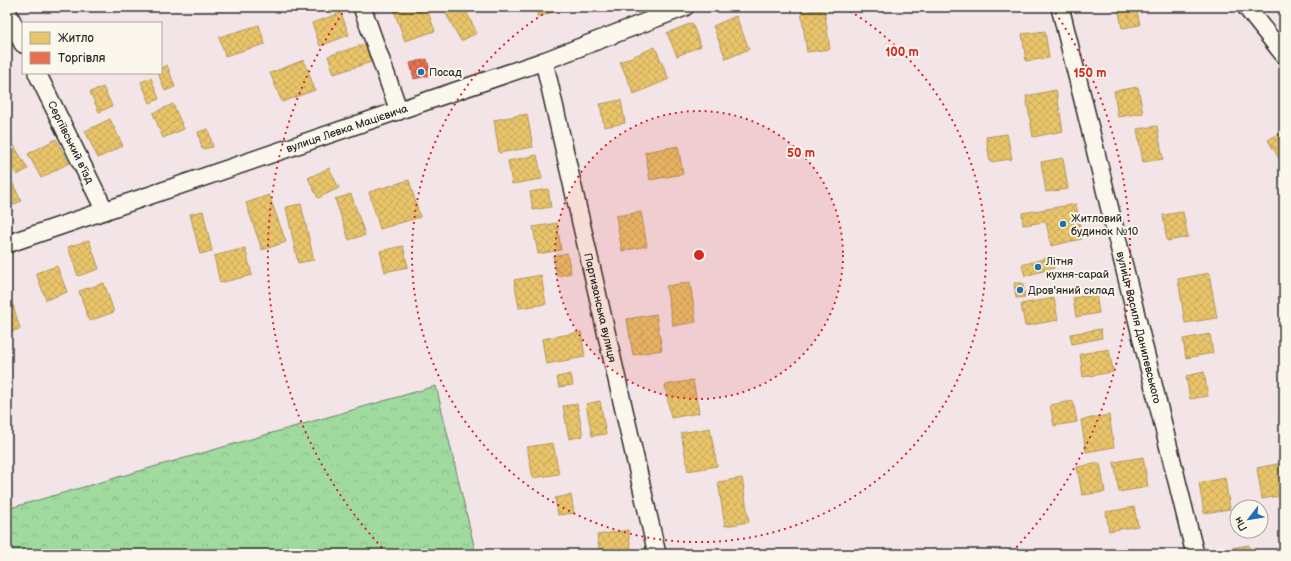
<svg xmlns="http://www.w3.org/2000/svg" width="1291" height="561" font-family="'Balsamiq Sans',sans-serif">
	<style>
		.park { fill: url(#park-crowns); stroke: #668265 }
		.homes { fill: url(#homes-cross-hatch); stroke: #b09657 }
		.shops { fill: url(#shops-cross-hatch); stroke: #af5b46 }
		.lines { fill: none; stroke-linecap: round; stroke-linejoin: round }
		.minor-casing { stroke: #2b2b2b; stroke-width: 20 }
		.minor { stroke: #fbf7ec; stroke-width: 17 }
		.ring { fill: none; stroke: #d62828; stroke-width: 2; stroke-dasharray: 2 4 }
		.poi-dot { fill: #1f6fb2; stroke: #fbf7ec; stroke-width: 1.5 }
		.labels { text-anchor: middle; stroke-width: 4; stroke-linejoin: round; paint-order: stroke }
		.poi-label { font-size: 11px; fill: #2b2b2b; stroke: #fbf7ec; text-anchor: start }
		.street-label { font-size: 11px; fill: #2b2b2b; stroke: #fbf7ec }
		.centre { fill: #d62828; stroke: #fbf7ec; stroke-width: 2 }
		.ring-label { font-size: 12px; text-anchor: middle; font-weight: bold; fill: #d62828; stroke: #fbf7ec; stroke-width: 4; stroke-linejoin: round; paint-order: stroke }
	</style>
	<defs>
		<pattern id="park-crowns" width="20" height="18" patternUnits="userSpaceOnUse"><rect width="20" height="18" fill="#a0da9f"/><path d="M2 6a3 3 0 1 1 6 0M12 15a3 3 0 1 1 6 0" fill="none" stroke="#8abb89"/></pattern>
		<pattern id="homes-cross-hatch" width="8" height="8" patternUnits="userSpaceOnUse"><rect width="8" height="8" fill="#e9c46a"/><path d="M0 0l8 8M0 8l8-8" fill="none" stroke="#c8a95c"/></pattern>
		<pattern id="shops-cross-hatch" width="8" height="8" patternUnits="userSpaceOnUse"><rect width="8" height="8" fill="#e76f51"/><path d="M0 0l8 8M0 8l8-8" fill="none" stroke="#bb5b43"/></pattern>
	</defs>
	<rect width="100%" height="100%" fill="#f3e4e8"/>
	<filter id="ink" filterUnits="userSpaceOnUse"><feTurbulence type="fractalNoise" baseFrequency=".025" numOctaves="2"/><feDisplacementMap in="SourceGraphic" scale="8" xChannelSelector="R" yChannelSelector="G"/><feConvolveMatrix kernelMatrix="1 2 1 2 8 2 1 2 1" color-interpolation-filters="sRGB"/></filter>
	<g filter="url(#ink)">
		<path class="park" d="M436,386L476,554H7V509Z"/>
		<path class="homes" d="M404,7H426L435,31L405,41L394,11Z
			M450,7H464L477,33L461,41L444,10Z
			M535,7H555L556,11L538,17Z
			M1118,7H1136L1140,25L1122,28Z
			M824,9L830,49L807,52L801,12Z
			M341,13L349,35L320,46L312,23Z
			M736,16L749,49L726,59L713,26Z
			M692,23L701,46L677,56L667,33Z
			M259,25L265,44L225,56L219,37Z
			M1045,31L1049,58L1026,61L1022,34Z
			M365,44L371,62L334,74L328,56Z
			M655,47L669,79L634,94L620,62Z
			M304,60L315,90L282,102L270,73Z
			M167,65L175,87L165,91L158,73H161V68Z
			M151,78L159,99L150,103L141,82Z
			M103,87L112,106L99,112L90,92Z
			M1138,87L1143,113L1118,117L1114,91Z
			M1056,90L1063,131L1033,137L1026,96Z
			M621,100L625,123L604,127L600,104Z
			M173,104L184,129L163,138L153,113Z
			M527,114L533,147L499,153L494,120Z
			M110,119L123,146L98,158L85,131Z
			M1157,126L1163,159L1143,162L1137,129Z
			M208,129L213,147L202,149L198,132Z
			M1284,131V167L1268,140Z
			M1007,134L1012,159L990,162L986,137Z
			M56,139L69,163L41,178L28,154Z
			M13,144L28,169L17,175L7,159V148Z
			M678,146L683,174L650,180L645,152Z
			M537,155L542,179L512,184L508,161Z
			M1063,158L1068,189L1046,192L1041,162Z
			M329,168L339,188L318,198L308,178Z
			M409,180L420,217L380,229L369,192Z
			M12,182L21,201L9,207L7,203V185Z
			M548,189L551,207L533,210L530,192Z
			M351,194L365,235L349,240L335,199Z
			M269,195L286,242L262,250L246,203Z
			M301,204L314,260L298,263L286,207Z
			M1076,204L1082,239L1051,246L1046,222L1023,225L1022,213Z
			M203,211L212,251L200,254L190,214Z
			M641,212L647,246L622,251L616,216Z
			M1183,212L1188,237L1167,241L1163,215Z
			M557,223L561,250L538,254L533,227Z
			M89,240L99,269L78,276L68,247Z
			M403,246L408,267L385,272L380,251Z
			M245,248L252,275L220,283L214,256Z
			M567,253L571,273L557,276L553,256Z
			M1050,257L1054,268L1025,276L1022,265Z
			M57,266L67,292L46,300L36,273Z
			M1209,273L1217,318L1185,323L1178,279Z
			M541,275L546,304L519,308L514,280Z
			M690,282L696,322L673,326L666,286Z
			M104,283L114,312L89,321L79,291Z
			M1014,283H1023L1025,297L1016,298Z
			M1096,294L1099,313L1076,317L1073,298Z
			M1054,298L1058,320L1025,326L1021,304Z
			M13,305L20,329L7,333V307Z
			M656,314L662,350L633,355L627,319Z
			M1101,329L1102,338L1072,344L1070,334Z
			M581,332L585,357L546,364L542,339Z
			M1210,334L1213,353L1186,358L1183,339Z
			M1109,349L1113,372L1083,377L1080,354Z
			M1204,372L1208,396L1190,399L1186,376Z
			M571,374L573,385L559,387L557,377Z
			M693,380L699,413L671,418L665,385Z
			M600,401L606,434L592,436L586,404Z
			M1073,401L1077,422L1054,426L1050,405Z
			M577,404L583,436L569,439L563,406Z
			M1109,415L1114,447L1086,452L1081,420Z
			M710,428L717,466L688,471L681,433Z
			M553,443L559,474L533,478L527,447Z
			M1143,457L1148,487L1119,492L1114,462Z
			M1100,463L1105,492L1082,495L1077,467Z
			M1282,463L1284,475V495L1262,499L1257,468Z
			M742,478L749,522L725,526L718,482Z
			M1225,478L1230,509L1204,513L1199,483Z
			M571,495L574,513L558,515L555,498Z
			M1134,507L1138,526L1109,531L1106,512Z
			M628,530L632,554H600L597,535Z
			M1249,545L1250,554H1220L1219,550Z
			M1144,549V554H1114Z"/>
		<path class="shops" d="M427,59L431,75L414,79L410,63Z"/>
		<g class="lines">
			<defs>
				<g id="minor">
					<path d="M362,7L399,111"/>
					<path id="s1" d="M1060,7L1195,554"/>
					<path d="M1246,7L1284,55"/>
					<path d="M7,11L23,44"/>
					<path id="s2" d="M544,61L657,554"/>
					<path id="s3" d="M37,73L105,211"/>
					<path id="s4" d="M7,244L544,61L685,7"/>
				</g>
			</defs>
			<use href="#minor" class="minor-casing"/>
			<use href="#minor" class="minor"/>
		</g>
	</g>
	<circle cx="699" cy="255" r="144" fill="#d62828" fill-opacity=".12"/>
	<g class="ring">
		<circle cx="699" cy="255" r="144"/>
		<path d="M845 8A287 287 0 1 1 553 8"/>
		<path d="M386 552A431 431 0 0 1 346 8M1052 8A431 431 0 0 1 1012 552"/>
	</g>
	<g class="poi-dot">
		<circle cx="421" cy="72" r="4"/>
		<circle cx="1063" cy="224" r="4"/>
		<circle cx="1038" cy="267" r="4"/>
		<circle cx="1020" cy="290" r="4"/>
	</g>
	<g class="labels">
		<g class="poi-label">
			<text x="429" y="76">Посад</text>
			<text x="1071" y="222">Житловий<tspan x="1071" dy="13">будинок №10</tspan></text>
			<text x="1046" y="265">Літня<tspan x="1046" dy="13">кухня-сарай</tspan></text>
			<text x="1028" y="294">Дров'яний склад</text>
		</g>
		<g class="street-label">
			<text dy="4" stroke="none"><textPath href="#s4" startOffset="359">вулиця Левка Мацієвича</textPath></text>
			<text dy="4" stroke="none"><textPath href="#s3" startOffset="77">Сергіївський в'їзд</textPath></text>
			<text dy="4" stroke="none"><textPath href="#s2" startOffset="253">Партизанська вулиця</textPath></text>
			<text dy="4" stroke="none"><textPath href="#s1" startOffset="330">вулиця Василя Данилевського</textPath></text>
		</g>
	</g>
	<circle cx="699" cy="255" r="6" class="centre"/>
	<g class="ring-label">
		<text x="902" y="56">100 m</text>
		<text x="1090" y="77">150 m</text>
		<text x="801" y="157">50 m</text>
	</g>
	<rect width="1291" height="561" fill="none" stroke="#fbf7ec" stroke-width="24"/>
	<rect x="12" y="12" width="1267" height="537" fill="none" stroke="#2b2b2b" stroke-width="1.5" filter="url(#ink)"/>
	<rect x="22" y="22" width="140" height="52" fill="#fbf7ec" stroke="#a8a59f"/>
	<rect x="30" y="32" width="20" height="12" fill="#e9c46a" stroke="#a8a59f"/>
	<text x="58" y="42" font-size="12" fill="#2b2b2b">Житло</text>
	<rect x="30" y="52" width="20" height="12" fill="#e76f51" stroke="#a8a59f"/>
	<text x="58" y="62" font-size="12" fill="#2b2b2b">Торгівля</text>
	<g transform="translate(1249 519) rotate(239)"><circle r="19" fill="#fbf7ec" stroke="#a8a59f"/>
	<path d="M0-3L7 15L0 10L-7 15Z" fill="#1f6fb2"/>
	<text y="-6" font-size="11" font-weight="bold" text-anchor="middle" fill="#2b2b2b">Пн</text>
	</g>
</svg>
